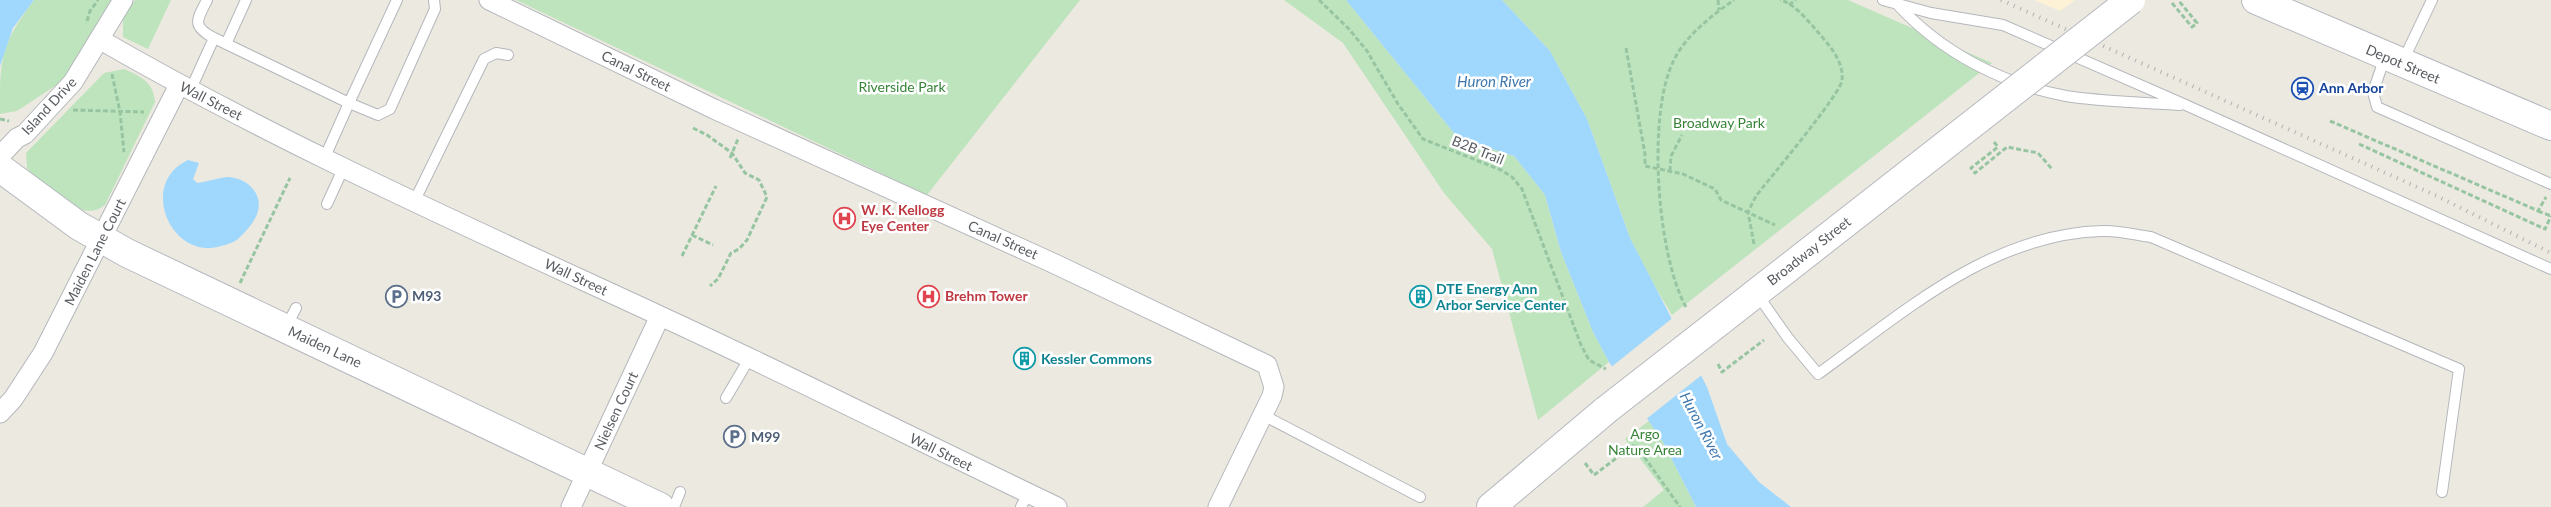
<svg xmlns="http://www.w3.org/2000/svg" width="2551" height="507" font-family="Lato,sans-serif">
	<style>
		.commercial { fill: #fdf2d5 }
		.green { fill: #bee4bd }
		.water { fill: #a0d8fd }
		.pier { fill: #ece9e1 }
		.lines { fill: none; stroke-linecap: round; stroke-linejoin: round }
		.lane-casing { stroke: #b4b7bb; stroke-width: 12 }
		.street-casing { stroke: #b4b7bb; stroke-width: 21 }
		.secondary-casing { stroke: #b5b8be; stroke-width: 30 }
		.path { stroke: #97c5a2; stroke-width: 3; stroke-dasharray: 5 2.5; stroke-linecap: butt }
		.lane { stroke: #fff; stroke-width: 10 }
		.street { stroke: #fff; stroke-width: 19 }
		.secondary { stroke: #fff; stroke-width: 28 }
		.rail { stroke: #b0b1b2; stroke-width: 4; stroke-dasharray: 1 6; stroke-linecap: butt }
		.secondary-bridge-casing { stroke: #b5b8be; stroke-width: 30; stroke-linecap: butt }
		.secondary-bridge { stroke: #fff; stroke-width: 28 }
		.labels { text-anchor: middle; stroke-width: 5; stroke-linejoin: round; paint-order: stroke }
		.street-label { font-size: 14px; fill: #595d62; stroke: #fff }
		.park-label { font-size: 14px; fill: #368437; stroke: #fff }
		.transit-label { font-size: 14px; font-weight: bold; fill: #164399; stroke: #fff; text-anchor: start }
		.health-label { font-size: 14px; font-weight: bold; fill: #be3a42; stroke: #fff; text-anchor: start }
		.culture-label { font-size: 14px; font-weight: bold; fill: #0d838f; stroke: #fff; text-anchor: start }
		.service-label { font-size: 14px; font-weight: bold; fill: #4e5e75; stroke: #fff; text-anchor: start }
		.water-label { font-size: 15px; font-style: italic; fill: #3e78ae; stroke: #fff }
	</style>
	<rect width="100%" height="100%" fill="#ece9e1"/>
	<path class="commercial" d="M2034,0H2075L2060,11Z"/>
	<path class="green" d="M34,0H116L73,69L61,82L17,111L0,114C0,58 0,46 34,0Z
		M135,0H171L148,49L123,37V18Z
		M516,0H1080L927,195Z
		M1284,0H1346L1458,138L1514,156L1545,195L1561,252L1593,332L1609,362L1538,420L1492,249L1444,193L1343,43Z
		M1502,0H1848L1992,63L1672,315L1655,287L1630,238L1587,119L1550,51Z
		M124,69C141,76 154,83 155,102L105,205C81,224 53,191 33,176L27,168L26,153L104,73Z
		M1649,421L1663,442L1696,507H1643L1664,490L1625,439Z"/>
	<path class="water" d="M0,0H34L13,28L0,66Z
		M1346,0H1502L1550,51L1587,119L1630,238L1707,387L1727,444L1759,482L1791,507H1696L1663,442L1609,362L1593,332L1561,252L1545,195L1514,156L1458,138Z
		M188,160L199,163L193,179L197,183C207,182 217,178 227,177C245,177 263,192 258,211C255,222 246,231 238,239C233,243 228,244 221,246C172,262 137,184 188,160Z"/>
	<path class="pier" d="M1675,316L1703,374L1645,420L1610,368Z"/>
	<g class="lines">
		<defs>
			<path id="lane" d="M207,0C197,20 191,26 214,38
				M397,0L349,103L378,115L390,109L435,9L434,0
				M1883,0L1931,13L2003,25L2179,102L2551,269
				M1897,4C1941,52 2002,84 2066,96C2103,102 2142,102 2180,105
				M226,44L246,0
				M2385,57L2373,92L2377,107L2551,184
				M2402,63L2432,0
				M190,91L214,38L349,103L324,159
				M414,202L484,59L496,53L508,55
				M327,204L343,169
				M1757,294L1788,338L1818,374C1904,312 1991,234 2102,231C2118,230 2135,235 2151,237L2459,369L2442,492
				M286,327L296,308
				M726,398L749,359
				M1263,415L1420,497
				M674,507L680,492
				M1021,507L1028,493"/>
			<path id="street" d="M489,0L714,109L1055,264L1267,365L1274,387L1272,396L1218,507
				M99,39C279,143 468,227 656,314C791,376 923,443 1057,507
				M0,156L17,138L25,134L73,82L123,0
				M0,413L13,399L43,353L179,85
				M571,507L660,316"/>
			<path id="secondary" d="M2256,0L2551,126
				M0,168L79,226L127,253L660,507
				M1719,322L1980,118
				M1491,507L1606,410"/>
		</defs>
		<use href="#lane" class="lane-casing"/>
		<use href="#street" class="street-casing"/>
		<use href="#secondary" class="secondary-casing"/>
		<path class="path" d="M1319,0L1349,29L1367,51L1398,104L1423,139L1501,170L1512,177L1522,189L1581,345L1589,360L1606,369
			M1718,0L1719,10
			M2172,3L2192,27L2197,23L2179,1
			M1789,5L1796,0
			M87,21L90,11L98,0
			M1626,48L1645,154V166L1683,174L1715,189L1721,200L1775,225
			M112,74L120,112L124,152
			M73,110L144,112
			M0,119L9,121
			M2330,121L2534,209L2538,211L2546,197
			M693,128L707,135L732,153L745,173L759,180L767,197L747,240L739,249L731,253L718,279L710,286
			M1994,142L1998,147L1971,168L1975,173L2007,147L2038,153L2052,169
			M2359,144L2545,229L2551,216
			M730,158L738,139
			M1670,171L1671,156L1682,135
			M2538,211L2551,216
			M692,235L713,245
			M1754,244L1748,212L1756,196C1769,179 1841,94 1842,80C1844,61 1829,45 1817,31C1808,21 1794,3 1780,0
			M682,256L716,186
			M240,283L290,178
			M1686,307C1657,255 1647,116 1673,62C1685,36 1711,16 1734,0
			M1718,364L1722,372L1764,340
			M1585,463L1594,475L1635,444L1680,507"/>
		<use href="#lane" class="lane"/>
		<use href="#street" class="street"/>
		<use href="#secondary" class="secondary"/>
		<path class="rail" d="M2001,0L2437,196L2551,253"/>
		<defs>
			<path id="secondary-bridge" d="M1980,118L2131,0
				M1606,410L1719,322"/>
		</defs>
		<use href="#secondary-bridge" class="secondary-bridge-casing"/>
		<use href="#secondary-bridge" class="secondary-bridge"/>
	</g>
	<defs>
		<symbol id="station-ring" viewBox="-11 -11 22 22"><circle r="9.5" fill="#fff" stroke="#1a4fb4" stroke-width="1.5"/><path d="M-3-6H3Q5-6 5-4V2Q5 4 3 4L4.5 6H3L1.5 4h-3L-3 6H-4.5L-3 4Q-5 4-5 2V-4Q-5-6-3-6ZM-3.5-4v3h7v-3ZM-3.5 1v1.5H-2V1ZM2 1v1.5H3.5V1Z" fill="#1a4fb4"/></symbol>
		<symbol id="hospital-ring" viewBox="-11 -11 22 22"><circle r="9.5" fill="#fff" stroke="#e0444e" stroke-width="1.5"/><path d="M-5-5h3v3.5h4V-5h3V5h-3V1.5h-4V5h-3Z" fill="#e0444e"/></symbol>
		<symbol id="parking-ring" viewBox="-11 -11 22 22"><circle r="9.5" fill="#fff" stroke="#5c6f8a" stroke-width="1.5"/><path d="M-3.5-5.5H1a3.5 3.5 0 0 1 0 7H-1V5.5H-3.5ZM-1-3.4V-.6H.8a1.4 1.4 0 0 0 0-2.8Z" fill="#5c6f8a"/></symbol>
		<symbol id="building-ring" viewBox="-11 -11 22 22"><circle r="9.5" fill="#fff" stroke="#0f9aa8" stroke-width="1.5"/><path d="M-4-6H4V6H1V3H-1V6H-4ZM-2.5-4.3h1.7v1.8h-1.7ZM.8-4.3h1.7v1.8H.8ZM-2.5-1h1.7V.8h-1.7ZM.8-1h1.7V.8H.8Z" fill="#0f9aa8"/></symbol>
	</defs>
	<g fill-rule="evenodd">
		<use href="#station-ring" x="2290" y="76" width="25" height="25"/>
		<use href="#hospital-ring" x="832" y="206" width="25" height="25"/>
		<use href="#parking-ring" x="384" y="284" width="25" height="25"/>
		<use href="#hospital-ring" x="916" y="284" width="25" height="25"/>
		<use href="#building-ring" x="1408" y="284" width="25" height="25"/>
		<use href="#building-ring" x="1012" y="346" width="25" height="25"/>
		<use href="#parking-ring" x="722" y="424" width="25" height="25"/>
	</g>
	<g class="labels">
		<g class="street-label">
			<text transform="translate(2403 64) rotate(23)" y="5">Depot Street</text>
			<text transform="translate(636 71) rotate(26)" y="5">Canal Street</text>
			<text transform="translate(211 101) rotate(27)" y="5">Wall Street</text>
			<text transform="translate(49 106) rotate(-47)" y="5">Island Drive</text>
			<text transform="translate(1478 150) rotate(22)" y="5">B2B Trail</text>
			<text transform="translate(1003 240) rotate(24)" y="5">Canal Street</text>
			<text transform="translate(1809 251) rotate(-38)" y="5">Broadway Street</text>
			<text transform="translate(95 252) rotate(-63)" y="5">Maiden Lane Court</text>
			<text transform="translate(576 277) rotate(25)" y="5">Wall Street</text>
			<text transform="translate(325 347) rotate(25)" y="5">Maiden Lane</text>
			<text transform="translate(616 411) rotate(-65)" y="5">Nielsen Court</text>
			<text transform="translate(941 452) rotate(26)" y="5">Wall Street</text>
		</g>
		<g class="park-label">
			<text x="902" y="92">Riverside Park</text>
			<text x="1719" y="128">Broadway Park</text>
			<text x="1645" y="439">Argo<tspan x="1645" dy="16">Nature Area</tspan></text>
		</g>
		<g class="transit-label">
			<text x="2319" y="93">Ann Arbor</text>
		</g>
		<g class="health-label">
			<text x="861" y="215">W. K. Kellogg<tspan x="861" dy="16">Eye Center</tspan></text>
			<text x="945" y="301">Brehm Tower</text>
		</g>
		<g class="culture-label">
			<text x="1436" y="294">DTE Energy Ann<tspan x="1436" dy="16">Arbor Service Center</tspan></text>
			<text x="1041" y="364">Kessler Commons</text>
		</g>
		<g class="service-label">
			<text x="412" y="301">M93</text>
			<text x="751" y="442">M99</text>
		</g>
		<g class="water-label">
			<text x="1494" y="87">Huron River</text>
			<text transform="translate(1701 426) rotate(62)" y="5">Huron River</text>
		</g>
	</g>
</svg>
